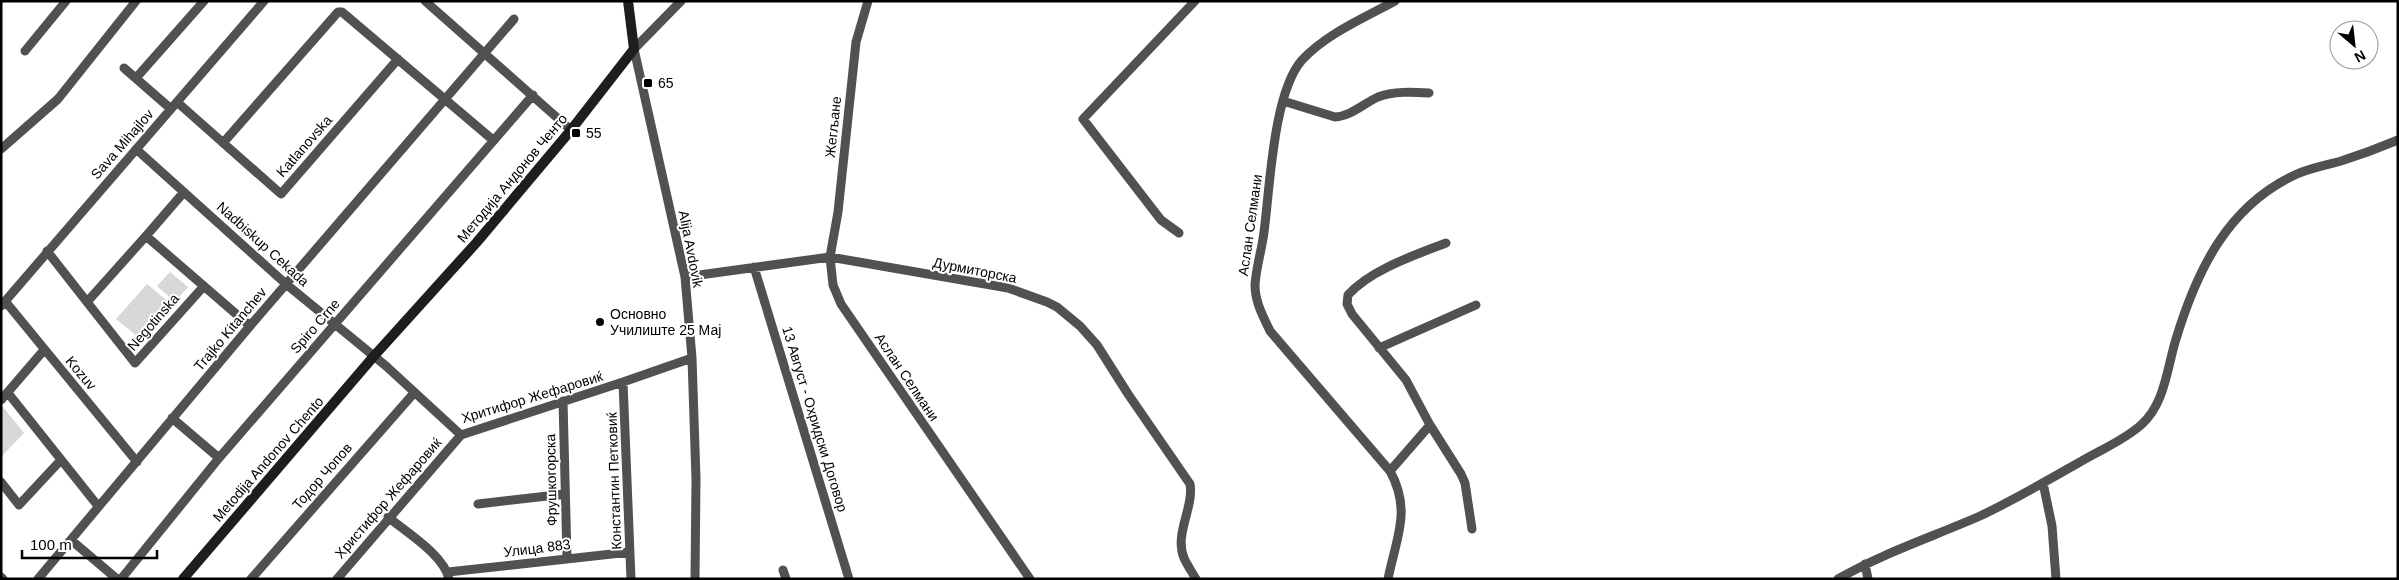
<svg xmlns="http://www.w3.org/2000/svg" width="2399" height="580" font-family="Arial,sans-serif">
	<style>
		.green { fill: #d8d8d8 }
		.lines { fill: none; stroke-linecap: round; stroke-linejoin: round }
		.street { stroke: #515151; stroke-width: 9 }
		.secondary { stroke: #1e1e1e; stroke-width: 10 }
		.poi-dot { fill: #000; stroke: #fff; stroke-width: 2 }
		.labels { text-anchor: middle; stroke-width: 4; stroke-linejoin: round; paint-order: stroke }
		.poi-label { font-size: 14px; fill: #000; stroke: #fff; text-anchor: start }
		.street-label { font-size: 14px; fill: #000; stroke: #fff }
	</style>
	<rect width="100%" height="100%" fill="#fff"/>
	<path class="green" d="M170,272L188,287L175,302L157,286Z
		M147,284L170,303L139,338L116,319Z
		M3,407L24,433L1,457V408Z"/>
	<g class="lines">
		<path class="street" d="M425,1L571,130
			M681,1L634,49L685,277L692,358L696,479L695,579
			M868,1L856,42L838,212L830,257L833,285L841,304L1030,579
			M25,51L66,1
			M124,68L171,109
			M136,78L204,1
			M1283,101L1335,117C1351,116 1363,104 1378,97C1393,91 1413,92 1429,93
			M177,102L281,194L398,59
			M223,143L338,12H342L493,140
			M1,149L58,99L136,1
			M136,149L286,284L386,366L461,435
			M1179,233L1161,220L1083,119L1195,1
			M146,236L184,192
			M1446,243C1415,255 1370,270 1348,295L1347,304L1352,314L1406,380L1430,425L1461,474L1465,483L1472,529
			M47,251L87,302L146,236L250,326
			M754,267L849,579
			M685,277L830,257L1008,288L1047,302L1057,307L1080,326L1097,345L1128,394L1190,484C1194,508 1174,534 1184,558C1187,565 1192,572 1196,579
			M5,301L137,462
			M87,302L135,363L204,286
			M1,306L264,1
			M1379,348L1476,305
			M623,382L631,579
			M8,393L98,506
			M1,400L44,350
			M563,401L567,558
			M172,418L219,458
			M461,435L623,382L692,358
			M1390,471L1430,425
			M1,482L19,505L60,461
			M2043,483L2052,526L2056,579
			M478,504L565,494
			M388,517C406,532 444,555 449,579
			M71,540L117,579
			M1865,564L1868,579
			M783,570L786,579
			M448,572L630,552
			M1,577L3,579
			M38,579L250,326L514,19
			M121,579L219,458L533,95
			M251,579L414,393
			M337,579L461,435
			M1388,579C1396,538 1412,511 1390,471L1270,331C1263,316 1255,302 1255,285C1256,268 1262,249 1264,232C1270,188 1273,93 1302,60C1326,34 1364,18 1395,1
			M1838,579C1883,553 1932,537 1980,516C2014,500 2046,481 2080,462C2100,450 2123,441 2141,425C2165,404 2167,368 2176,339C2197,270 2228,205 2297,174C2311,168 2327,165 2341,161C2360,155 2379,148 2398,140"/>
		<path class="secondary" d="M183,579L374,356L477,242L571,130L634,49L628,1"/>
	</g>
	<g class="poi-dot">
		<rect x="643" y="78" width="10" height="10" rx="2.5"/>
		<rect x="571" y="128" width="10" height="10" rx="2.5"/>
		<circle cx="600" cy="322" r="5"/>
	</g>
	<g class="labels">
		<g class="poi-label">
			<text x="658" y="88">65</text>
			<text x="586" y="138">55</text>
			<text x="610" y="319">Основно<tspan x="610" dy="16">Училиште 25 Мај</tspan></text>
		</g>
		<g class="street-label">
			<text transform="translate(833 127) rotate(-84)" y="5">Жегљане</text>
			<text transform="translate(122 144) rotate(-49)" y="5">Sava Mihajlov</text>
			<text transform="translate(304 146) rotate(-49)" y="5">Katlanovska</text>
			<text transform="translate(512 178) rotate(-50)" y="5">Методија Андонов Ченто</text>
			<text transform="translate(1250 225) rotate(-82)" y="5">Аслан Селмани</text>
			<text transform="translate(263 244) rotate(42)" y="5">Nadbiskup Cekada</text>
			<text transform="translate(691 249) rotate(79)" y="5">Alija Avdovik</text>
			<text transform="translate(975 270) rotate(11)" y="5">Дурмиторска</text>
			<text transform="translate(153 322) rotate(-49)" y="5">Negotinska</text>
			<text transform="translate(315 326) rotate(-49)" y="5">Spiro Crne</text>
			<text transform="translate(230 329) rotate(-50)" y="5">Trajko Kitanchev</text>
			<text transform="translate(81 373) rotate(50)" y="5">Kozuv</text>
			<text transform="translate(907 377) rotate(56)" y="5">Аслан Селмани</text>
			<text transform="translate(532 397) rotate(-17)" y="5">Хритифор Жефаровиќ</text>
			<text transform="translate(815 419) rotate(73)" y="5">13 Август - Охридски Договор</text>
			<text transform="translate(268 459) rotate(-49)" y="5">Metodija Andonov Chento</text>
			<text transform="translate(322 476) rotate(-49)" y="5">Тодор Чопов</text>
			<text transform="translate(551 480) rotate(-91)" y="5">Фрушкогорска</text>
			<text transform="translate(614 481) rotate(-92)" y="5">Константин Петковиќ</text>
			<text transform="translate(388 498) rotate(-49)" y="5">Христифор Жефаровиќ</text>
			<text transform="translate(537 548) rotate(-7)" y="5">Улица 883</text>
		</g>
	</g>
	<rect width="2399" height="580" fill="none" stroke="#000000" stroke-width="5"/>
	<g transform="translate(2354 45) rotate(152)"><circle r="24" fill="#ffffff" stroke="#999999"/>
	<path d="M0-4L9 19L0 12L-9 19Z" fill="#000000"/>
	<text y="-8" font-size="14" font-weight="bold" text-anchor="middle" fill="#000000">N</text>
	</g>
	<path d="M22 550v8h135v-8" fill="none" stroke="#000000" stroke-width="2.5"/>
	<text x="30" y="550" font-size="15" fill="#000000" stroke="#ffffff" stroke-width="4" paint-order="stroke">100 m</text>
</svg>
